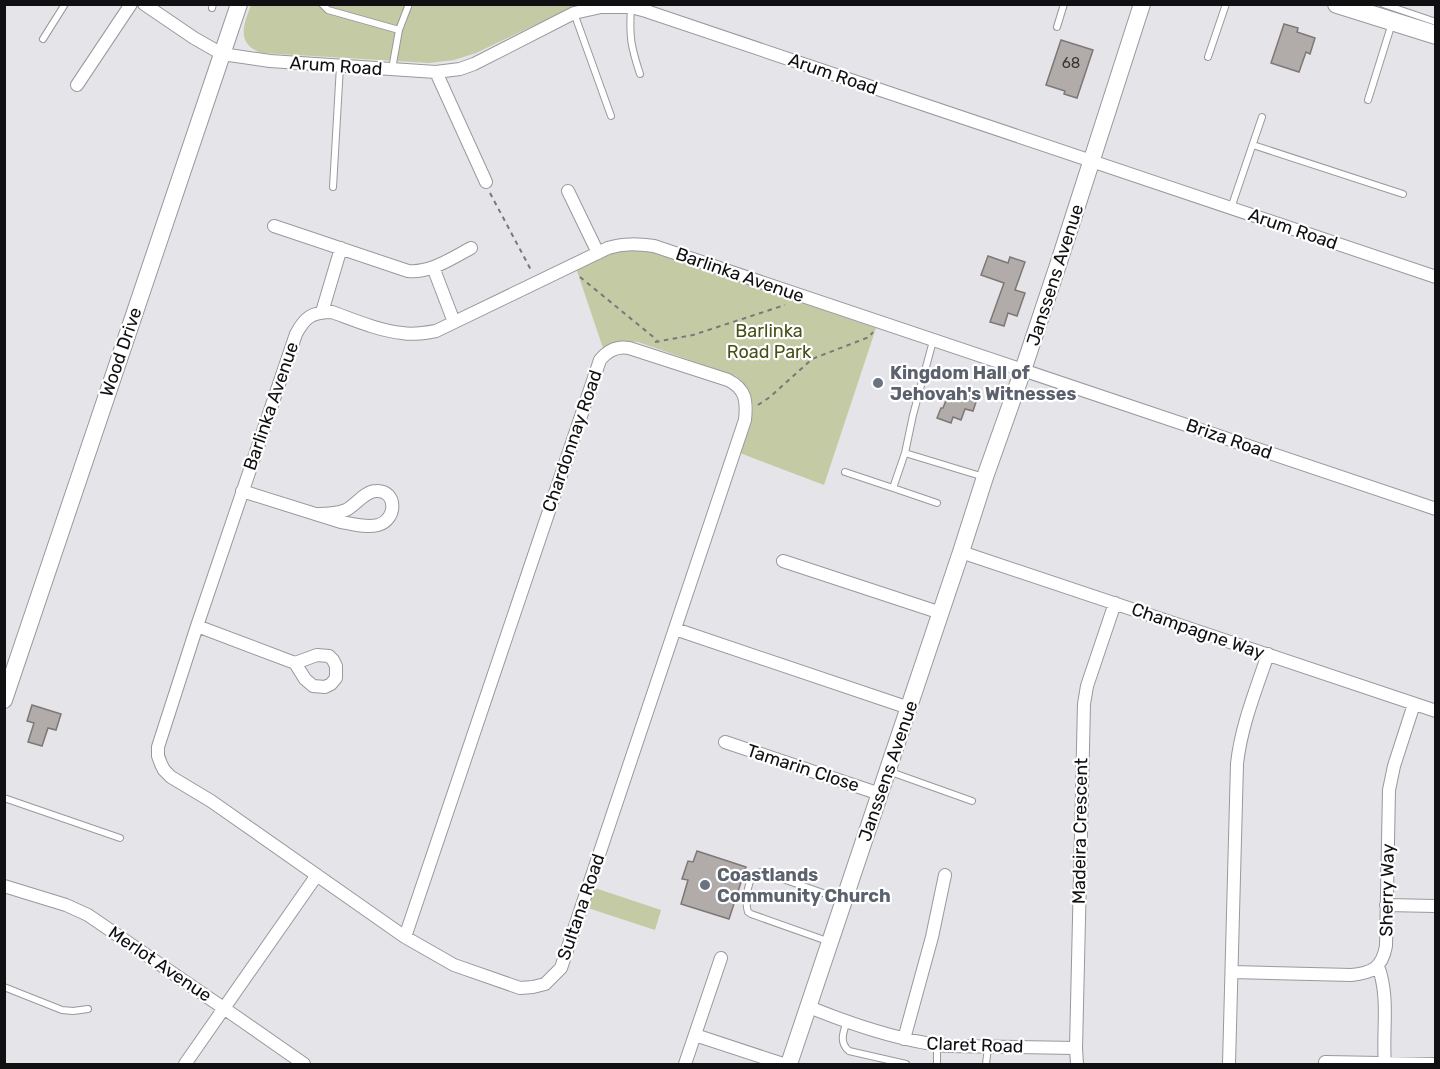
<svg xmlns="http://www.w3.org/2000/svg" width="1440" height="1069" font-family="Rubik,sans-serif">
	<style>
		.green { fill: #c3caa4 }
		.building { fill: #b1abaa; stroke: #7d7776; stroke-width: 1.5 }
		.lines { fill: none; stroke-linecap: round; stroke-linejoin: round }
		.lane-casing { stroke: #9a989d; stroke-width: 8 }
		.street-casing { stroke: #9a989d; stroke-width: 14 }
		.secondary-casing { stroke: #9a989d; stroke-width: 18 }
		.primary-casing { stroke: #9a989d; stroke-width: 20 }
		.path { stroke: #78777a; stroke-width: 2; stroke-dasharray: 4.5 4.5; stroke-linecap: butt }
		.lane { stroke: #fff; stroke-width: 6 }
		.street { stroke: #fff; stroke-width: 12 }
		.secondary { stroke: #fff; stroke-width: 16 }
		.primary { stroke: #fff; stroke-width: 18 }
		.worship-dot { fill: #6b7280; stroke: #fff; stroke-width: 2 }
		.labels { text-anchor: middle; stroke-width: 4.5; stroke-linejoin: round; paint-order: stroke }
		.number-label { font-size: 15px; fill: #383637 }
		.street-label { font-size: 18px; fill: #100f11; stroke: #fff }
		.park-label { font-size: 18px; fill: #495017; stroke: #fff }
		.worship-label { font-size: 18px; font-weight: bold; fill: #5b616d; stroke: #fff; text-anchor: start }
	</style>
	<rect width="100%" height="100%" fill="#e5e4e9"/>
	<path class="green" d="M251,5H577L476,53L454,60L429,63L262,53C235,44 244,24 251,5Z
		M630,250L652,252L876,328L824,485L740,453C749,425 765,398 736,376L638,342L620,341L603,348L576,268L608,254Z
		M595,888L661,910L655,930L588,908Z"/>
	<path class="building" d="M1284,24L1298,28L1297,32L1315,38L1310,54L1306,52L1299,72L1271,63Z
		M1061,40L1093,50L1077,98L1064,94L1065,91L1046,85Z
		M988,256L1008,263L1010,257L1025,262L1015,290L1025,293L1017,316L1008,313L1004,326L990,322L1004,283L981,275Z
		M950,390L977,399L973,411L965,409L961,420L953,417L951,423L937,418L941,408H943Z
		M32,705L61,714L56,730L48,728L42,746L28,742L34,723L27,721Z
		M697,851L746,867L729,919L681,904L688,880L682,879L688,861L693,862Z"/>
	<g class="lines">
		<defs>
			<path id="lane" d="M322,4L328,10L399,30
				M1383,4L1436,22
				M212,8L213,4
				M631,8C629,36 631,47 640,74
				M574,13L611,116
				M1057,27L1064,4
				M43,39L65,4
				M1208,57L1226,4
				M392,69L399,30L409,4
				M1368,100L1392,23
				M1253,145L1403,194
				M333,187L340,66
				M1231,208L1262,117
				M905,453L913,415L933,341
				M845,472L893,488L905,453L984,477
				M893,488L937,503
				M888,771L972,801
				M4,798L120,838
				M830,942L751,914L748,912C745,903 747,884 753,876C757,872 758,873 763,872L843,900
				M4,987L62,1010L73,1011L88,1009
				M847,1021C843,1033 839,1042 849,1051L906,1064
				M937,1064V1045
				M986,1064L988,1047"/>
			<path id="street" d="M144,4L194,38L222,54L270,61L436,72L460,69L474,64L574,13L601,7H631L646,11L1436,277
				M436,72L486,182
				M77,85L131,4
				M568,191L598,253
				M274,226L408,271C431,273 452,258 471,248
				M433,267L454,322
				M322,312L341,248
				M242,491L341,522C353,524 366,528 378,525C397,520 398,490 376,491C365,491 356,505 346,510C337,514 327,514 318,514
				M961,552L1436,711
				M783,561L941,613
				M197,626L295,663L305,679L313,686L325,687L331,684L336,678V666L333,660L329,656L317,655L295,663
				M675,629L909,708
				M725,742L880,794
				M4,886L66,905L88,915L238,1018L304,1064
				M1386,905L1436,906
				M405,937L600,360C608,350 617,346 629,348L728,380C746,389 747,401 745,420L561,968L545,984L533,987L520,988L454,965L405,937L211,801L171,777L164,770L161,764L158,756V747L197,626L296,334C305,317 312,312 332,312C354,320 380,331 402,333C414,335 425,333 436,331L608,248C624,243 638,244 654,246L1436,509
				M1378,966C1390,998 1382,1032 1385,1064
				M1232,972L1351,975C1372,973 1382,968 1386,946L1389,790L1394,766L1414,704
				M809,1007C853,1025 900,1041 947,1046L1076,1048
				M695,1035L783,1064
				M904,1039L932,937L945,875
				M1325,1062L1436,1064
				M185,1064L317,875
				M685,1064L721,958
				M1077,1064L1076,1048L1084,704L1087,686L1115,603
				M1229,1064L1237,764C1241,726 1256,690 1268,654"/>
			<path id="secondary" d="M4,700L239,4
				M789,1064L961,552L985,477L1023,370L1058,265L1142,4"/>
			<path id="primary" d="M1337,4L1436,35"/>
		</defs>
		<use href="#lane" class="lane-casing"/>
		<use href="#street" class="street-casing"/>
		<use href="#secondary" class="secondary-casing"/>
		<use href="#primary" class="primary-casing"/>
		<path class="path" d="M490,193L531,270
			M580,277L657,340
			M655,342L693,335L785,305
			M758,405L770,397L812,359L869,337L873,332"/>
		<use href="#lane" class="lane"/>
		<use href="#street" class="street"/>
		<use href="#secondary" class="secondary"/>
		<use href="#primary" class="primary"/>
	</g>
	<g class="worship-dot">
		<circle cx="878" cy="383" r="6"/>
		<circle cx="705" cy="885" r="6"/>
	</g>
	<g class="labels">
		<g class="number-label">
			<text x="1071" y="68">68</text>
		</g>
		<g class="street-label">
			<text transform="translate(336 66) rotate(4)" y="6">Arum Road</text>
			<text transform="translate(833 74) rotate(19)" y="6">Arum Road</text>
			<text transform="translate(1293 229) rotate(19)" y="6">Arum Road</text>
			<text transform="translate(740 275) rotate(19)" y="6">Barlinka Avenue</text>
			<text transform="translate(1055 275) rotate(-72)" y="6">Janssens Avenue</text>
			<text transform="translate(121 352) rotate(-71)" y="6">Wood Drive</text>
			<text transform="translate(271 406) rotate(-71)" y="6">Barlinka Avenue</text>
			<text transform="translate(1229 439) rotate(19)" y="6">Briza Road</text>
			<text transform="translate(572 441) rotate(-71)" y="6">Chardonnay Road</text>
			<text transform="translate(1198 631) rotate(19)" y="6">Champagne Way</text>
			<text transform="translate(803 768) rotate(18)" y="6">Tamarin Close</text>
			<text transform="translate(888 771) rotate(-71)" y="6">Janssens Avenue</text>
			<text transform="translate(1080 831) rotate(-89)" y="6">Madeira Crescent</text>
			<text transform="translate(1387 890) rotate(-89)" y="6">Sherry Way</text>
			<text transform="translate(581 907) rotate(-71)" y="6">Sultana Road</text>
			<text transform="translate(160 964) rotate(34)" y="6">Merlot Avenue</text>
			<text transform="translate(975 1045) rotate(2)" y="6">Claret Road</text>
		</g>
		<g class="park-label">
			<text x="769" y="337">Barlinka<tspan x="769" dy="21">Road Park</tspan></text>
		</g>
		<g class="worship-label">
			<text x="890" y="379">Kingdom Hall of<tspan x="890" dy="21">Jehovah's Witnesses</tspan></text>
			<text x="717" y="881">Coastlands<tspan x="717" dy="21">Community Church</tspan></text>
		</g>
	</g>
	<rect width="1440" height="1069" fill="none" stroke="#100f11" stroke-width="12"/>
</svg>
